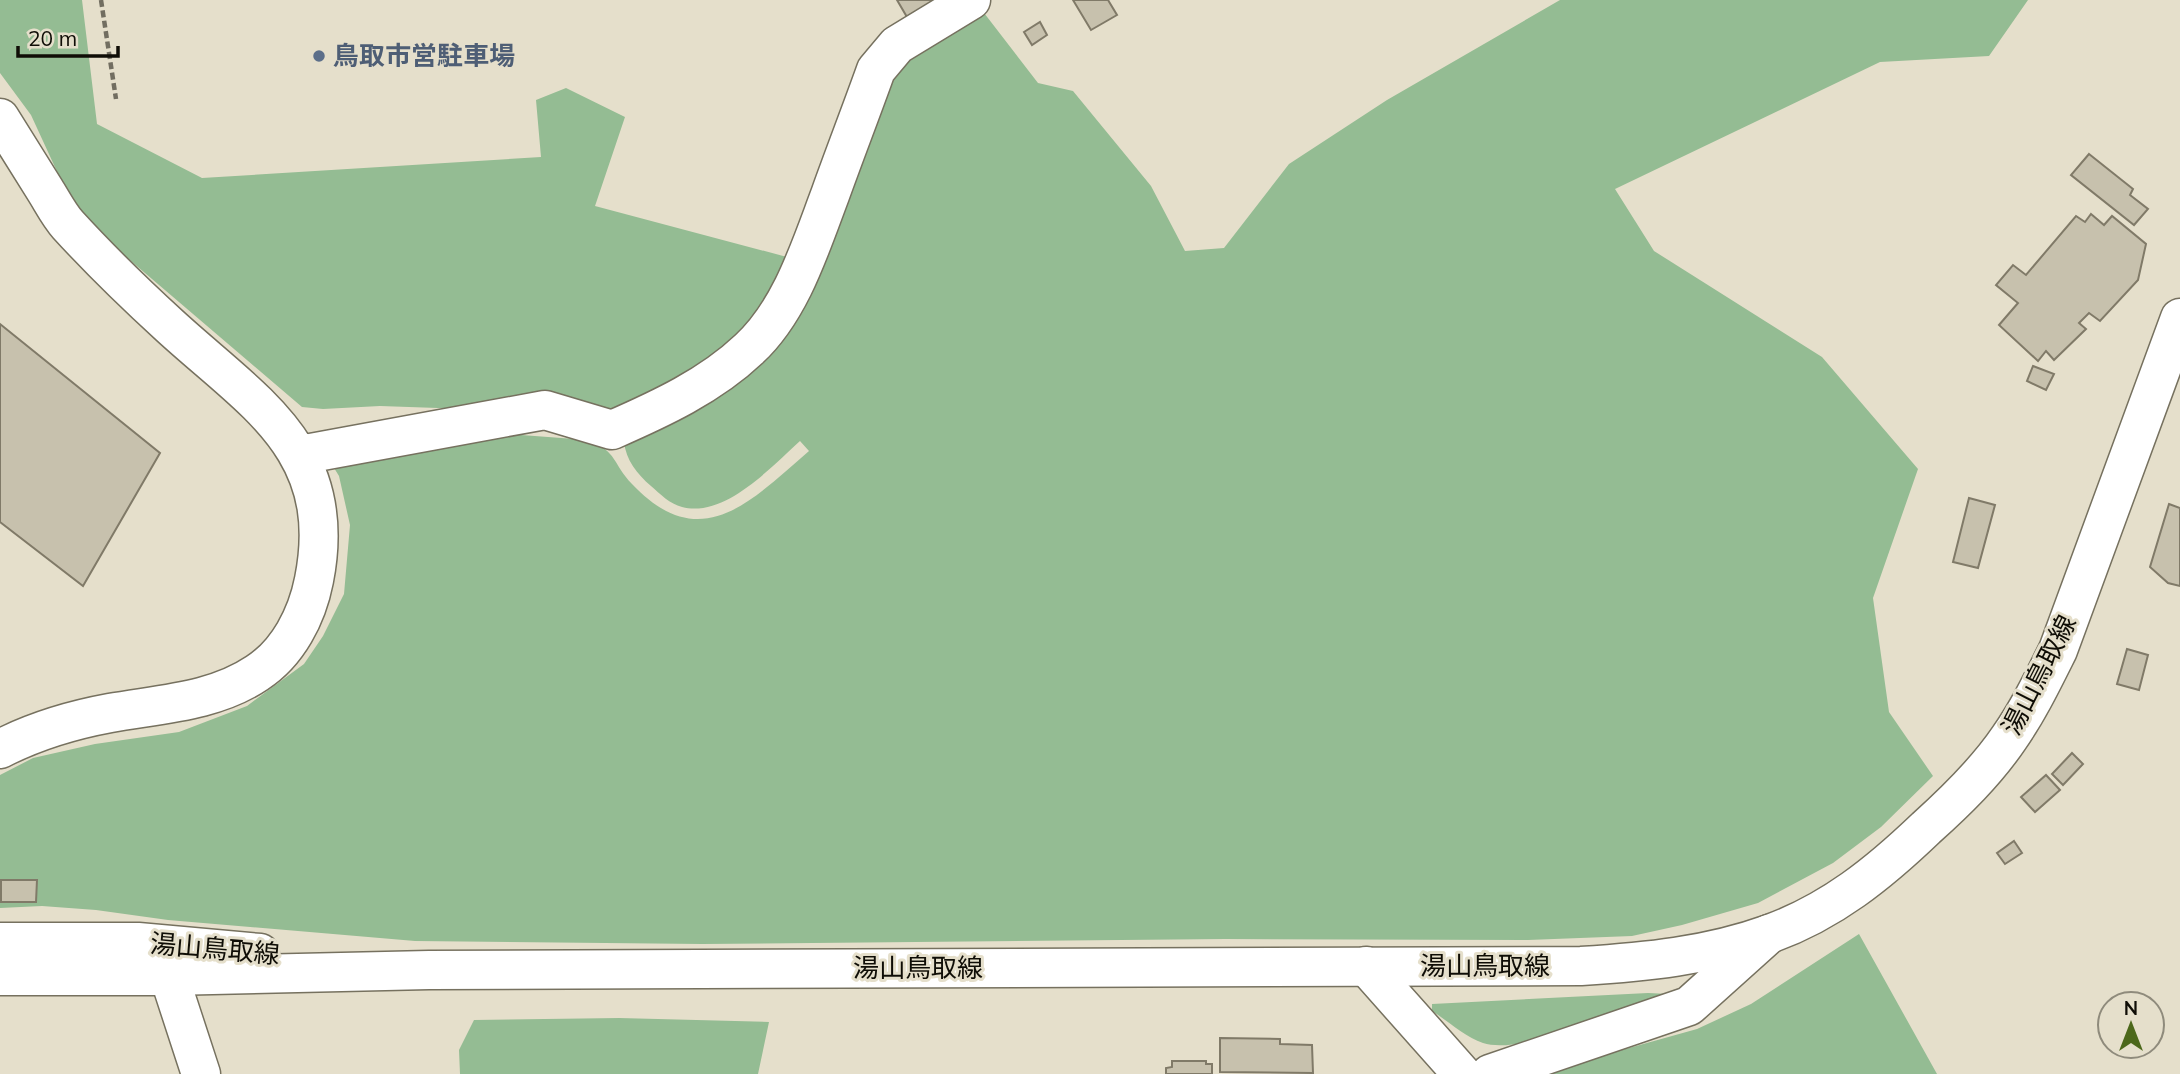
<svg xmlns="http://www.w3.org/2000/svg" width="2180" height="1074" font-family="Mulish,'Noto Sans JP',sans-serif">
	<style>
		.green { fill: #94bc93 }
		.building { fill: #c7c1ad; stroke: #807a68; stroke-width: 2 }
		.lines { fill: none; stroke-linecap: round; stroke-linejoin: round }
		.minor-casing { stroke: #76715f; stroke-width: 41 }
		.major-casing { stroke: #76715f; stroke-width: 41 }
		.path { stroke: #726e61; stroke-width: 4.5; stroke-dasharray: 7 3.5; stroke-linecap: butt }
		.minor { stroke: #fff; stroke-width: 38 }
		.major { stroke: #fff; stroke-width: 38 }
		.service-dot { fill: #5c6f8a; stroke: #e5dfcb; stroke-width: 2.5 }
		.labels { text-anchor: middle; stroke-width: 6; stroke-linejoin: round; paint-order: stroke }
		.service-label { font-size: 26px; font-weight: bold; fill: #4e5e75; stroke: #e5dfcb; text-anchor: start }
		.street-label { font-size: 26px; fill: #0f0d06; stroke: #e5dfcb }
	</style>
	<rect width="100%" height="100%" fill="#e5dfcb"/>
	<path class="green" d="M0,0H82L97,124L202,178L541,157L536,100L566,88L625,117L595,206L787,257L768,312L732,350L612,414L380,406L323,409L302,407L77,215L31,115L0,73Z
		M1560,0H2028L1989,56L1880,62L1615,189L1654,251L1822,357L1918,469L1873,598L1889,712L1933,776L1881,827L1833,863L1758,903L1682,925L1632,936L1528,940L1225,939L702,944L415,941L168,920L96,910L42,906L0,908V775L33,758L95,744L179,732L247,706L304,664L323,636L344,594L350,525L339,476L328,458L439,429L588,440C618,452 612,463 632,484C701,557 751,501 809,451L800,441C771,467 725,518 682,507C670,504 660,494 651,486C637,474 626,460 624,442L732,377L890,68L981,9L1038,83L1073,91L1151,186L1185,251L1224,248L1289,164L1387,100Z
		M1859,934L1937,1074H1536L1697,1029L1751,1004Z
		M1648,993L1669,994C1627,1009 1523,1056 1483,1043C1465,1037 1448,1021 1432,1011V1004Z
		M619,1018L769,1022L758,1074H460L459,1050L474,1020Z"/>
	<path class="building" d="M897,0H935L907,17Z
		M1073,0H1108L1117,15L1091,30Z
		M1040,22L1047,35L1032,45L1024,32Z
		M2089,154L2133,189L2130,195L2148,209L2134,225L2071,175Z
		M2091,214L2104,225L2112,216L2146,244L2138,280L2100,321L2089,313L2079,323L2086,329L2054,360L2046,351L2038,361L1999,325L2018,303L1996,285L2013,265L2026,275L2076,216L2085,222Z
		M0,324L160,453L83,586L0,522Z
		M2033,366L2054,374L2046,390L2027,381Z
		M1969,498L1995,505L1978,568L1953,562Z
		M2169,504L2180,508V586L2168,583L2150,567Z
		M2127,649L2148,655L2139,690L2117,684Z
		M2072,753L2083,764L2063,785L2052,774Z
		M2046,775L2060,790L2035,812L2021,797Z
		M2014,841L2022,853L2005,864L1997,853Z
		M1,880H37L36,902H1Z
		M1220,1038L1280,1039V1044L1312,1045L1313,1073L1220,1072Z
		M1172,1061H1206V1064H1212V1074H1166V1068L1172,1067Z"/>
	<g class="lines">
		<defs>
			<path id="minor" d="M0,118C15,142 30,166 45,190C52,201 59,215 68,225C100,260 135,294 170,326C254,403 340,449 314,580C307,616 288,653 257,673C214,702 160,704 110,713C72,720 35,731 0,749
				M300,455L545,410L612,430C660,409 710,386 749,349C791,310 810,248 830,195C845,153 861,112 876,70L897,45L971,0
				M1366,966L1462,1074
				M169,976L201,1074
				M1490,1074L1689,1006L1769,934"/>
			<path id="major" d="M0,942H138L260,953
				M0,976H169L429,970L1581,966C1645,962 1708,956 1769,934C1831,912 1879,873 1926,828C1956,801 1986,772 2009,738C2028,711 2043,680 2058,650L2180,318"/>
		</defs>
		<use href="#minor" class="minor-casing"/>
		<use href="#major" class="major-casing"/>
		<path class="path" d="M101,0L116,99"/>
		<use href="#minor" class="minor"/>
		<use href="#major" class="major"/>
	</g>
	<circle class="service-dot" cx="319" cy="56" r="7"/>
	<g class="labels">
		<g class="service-label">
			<text x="333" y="65">鳥取市営駐車場</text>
		</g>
		<g class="street-label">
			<text transform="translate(2039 675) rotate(-63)" y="9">湯山鳥取線</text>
			<text transform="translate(215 949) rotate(5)" y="9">湯山鳥取線</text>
			<text x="1485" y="975">湯山鳥取線</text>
			<text x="918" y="977">湯山鳥取線</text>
		</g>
	</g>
	<g transform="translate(2131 1025)"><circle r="33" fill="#e5dfcb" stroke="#8f8b7c" stroke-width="2"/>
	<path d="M0-5L12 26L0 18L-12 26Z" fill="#4c681b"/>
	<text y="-10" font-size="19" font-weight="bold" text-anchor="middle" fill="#0f0d06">N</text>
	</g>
	<path d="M18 46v10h100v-10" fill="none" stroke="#0f0d06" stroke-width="3.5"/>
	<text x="28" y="46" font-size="21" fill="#0f0d06" stroke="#e5dfcb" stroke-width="5" paint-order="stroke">20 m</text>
</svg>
